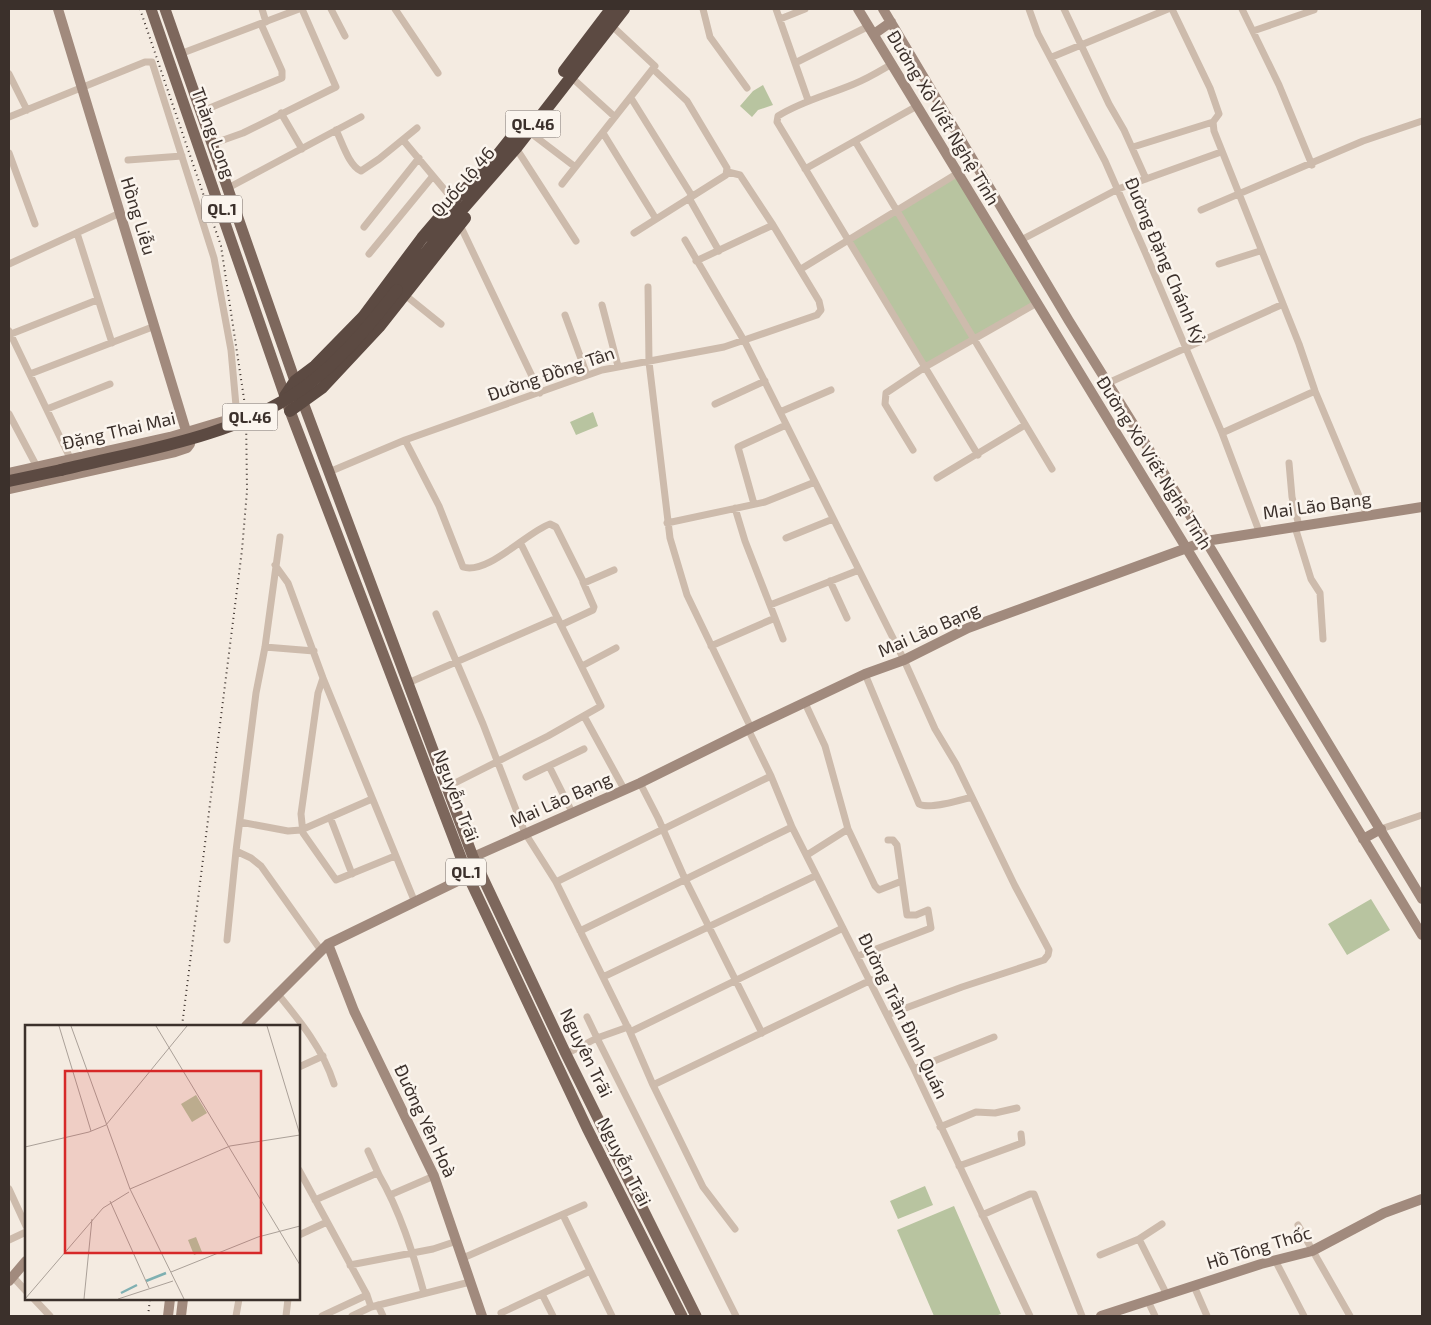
<svg xmlns="http://www.w3.org/2000/svg" width="1431" height="1325" font-family="'Exo 2',sans-serif">
	<style>
		.green { fill: #b8c4a0 }
		.lines { fill: none; stroke-linecap: round; stroke-linejoin: round }
		.street { stroke: #cdbbac; stroke-width: 7 }
		.secondary { stroke: #a18a7d; stroke-width: 10 }
		.primary { stroke: #7d675c; stroke-width: 11 }
		.highway { stroke: #5c4a42; stroke-width: 12 }
		.rail { stroke: #3b302b; stroke-width: 2; stroke-dasharray: 1 4; stroke-linecap: butt }
		.highway-bridge { stroke: #5c4a42; stroke-width: 12 }
		.labels { text-anchor: middle; stroke-width: 5; stroke-linejoin: round; paint-order: stroke }
		.shield { fill: #fbf5ee; stroke: #756b66; stroke-width: 1 }
		.shield-label { font-size: 16px; font-weight: bold; fill: #3b302b }
		.street-label { font-size: 18px; fill: #3b302b; stroke: #fbf5ee }
		.inset-river { fill: none; stroke: #7fb0b2; stroke-width: 2.5 }
		.inset-road { fill: none; stroke: #aaa098; stroke-width: 1 }
		.view { fill: #d62828; fill-opacity: 0.15; stroke: #d62828; stroke-width: 2.5 }
		.inset-edge { fill: none; stroke: #3b302b; stroke-width: 2.5 }
	</style>
	<rect width="100%" height="100%" fill="#f4ebe1"/>
	<path class="green" d="M763,85L773,105L758,110L752,117L740,106L753,91Z
		M958,173L1037,303L925,367L848,240Z
		M593,412L598,426L576,435L570,422Z
		M1371,899L1390,930L1347,955L1328,924Z
		M925,1186L933,1205L898,1219L890,1201Z
		M954,1206L1001,1314L995,1316H934L897,1230Z"/>
	<g class="lines">
		<path class="street" d="M262,9L266,22
			M331,9L345,36
			M395,9L438,73
			M703,9L710,37L747,88
			M776,9L808,100
			M1029,9L1038,34L1105,161L1145,252L1222,433L1259,531
			M1064,9L1109,104L1124,130L1146,179
			M1172,9L1210,88L1219,114L1213,122L1214,131L1299,344L1315,391L1367,515
			M1242,9L1279,85L1312,165
			M780,19L805,9
			M1253,31L1314,10
			M180,54L299,9
			M1052,57L1168,9
			M795,63L869,26
			M892,64C880,71 867,79 854,84C828,95 802,101 778,116L777,122L978,455
			M9,74L27,110
			M570,76L615,117
			M631,98L692,196
			M200,112L282,78V71L261,24
			M281,113L302,149
			M9,117L145,62H152L214,258L231,350L237,417
			M336,130C342,142 349,166 361,171L379,159L417,128
			M528,131L574,166
			M603,133L656,219
			M403,140L454,201
			M855,141L1052,469
			M212,144L243,133L336,87L302,9
			M1133,147L1213,122
			M516,148L576,241
			M9,153L35,224
			M128,160L182,156
			M805,169L917,106
			M562,184L655,66L611,25
			M228,188L361,117
			M689,198L719,251
			M1201,210L1363,141L1422,121
			M460,225L540,393
			M364,227L419,158
			M77,233L112,343
			M634,233L726,175L727,168L687,101L653,69
			M685,240L746,344L904,660L935,729L956,764L1015,886L1049,950L1048,955L1044,960L962,987L887,1015
			M1021,240L1118,189L1221,152
			M369,254L433,176
			M696,261L773,225
			M9,264L120,213
			M1219,264L1260,251
			M801,269L958,173
			M648,287L649,362L670,538L687,595L751,728
			M405,295L441,324
			M602,305L618,366
			M565,315L587,375
			M9,331L71,460
			M11,334L97,300
			M30,374L155,326
			M1108,383L1281,305
			M715,404L765,381
			M47,409L110,384
			M780,412L831,390
			M9,414L37,467
			M1222,433L1315,391
			M405,440L439,506L463,567C488,575 528,531 550,524L556,527L584,583L614,570
			M913,450L885,404L886,393L925,367L1037,303
			M1289,463L1292,497L1299,526
			M329,472L405,440L602,370L724,347L817,315L821,310L819,301L773,225L740,175L728,172
			M937,478L1025,425
			M754,504L738,447L786,425
			M667,523L765,502L815,482
			M1295,527L1311,579L1320,593L1323,639
			M786,538L833,519
			M275,565L288,583L323,678L414,900
			M830,581L847,618
			M770,605L859,570
			M436,614L483,724L525,833L556,882L630,1032L653,1085L703,1187L735,1229
			M775,618L783,639
			M561,625L593,610L594,607L583,582
			M711,646L775,618L745,541L735,508
			M265,647L314,651
			M582,666L616,648
			M865,674L919,804C930,810 960,800 972,797
			M323,678L318,693L301,814L303,833L336,880L395,856
			M408,683L557,618
			M805,703L825,746L848,829L875,886L879,890L902,881
			M584,716L624,789
			M748,729L771,776L792,827L914,1069L1030,1316
			M549,766L572,812
			M526,777L584,749
			M640,783L658,818L685,879L762,1033
			M447,787L548,736L601,706L521,544
			M330,817L352,874
			M240,822L288,831L301,830L372,799
			M1381,829L1422,815
			M236,851L256,693L265,647L280,537
			M807,855L848,829
			M556,882L771,776
			M580,931L792,827
			M227,940L236,851L251,858L261,866L320,949
			M858,956L931,928L928,910L916,915H907L897,845L893,840H888
			M603,977L815,876
			M277,993C300,1021 323,1049 334,1084
			M587,1017L597,1038L628,1027
			M630,1032L843,928
			M566,1054L597,1038L736,1316
			M299,1067L323,1056
			M914,1069L994,1037
			M653,1085L871,980
			M940,1127L976,1112L995,1113L1017,1108
			M368,1151L379,1175
			M959,1166L1022,1143L1021,1134
			M299,1170L367,1295L371,1307L470,1282
			M9,1189L26,1226
			M390,1195L434,1176
			M315,1200L375,1174L379,1175C400,1211 413,1253 424,1293
			M563,1215L612,1316
			M982,1215L1030,1194H1034L1082,1316
			M1298,1225L1350,1316
			M299,1235L327,1222
			M1139,1239L1167,1295
			M9,1240L26,1232
			M1100,1255L1139,1239L1162,1224
			M463,1258L584,1205
			M1275,1260L1304,1316
			M350,1265L433,1249L457,1241
			M13,1277L26,1291
			M1194,1286L1207,1316
			M542,1294L553,1316
			M34,1299L50,1316
			M1148,1301L1155,1316
			M378,1305L383,1316
			M501,1313L590,1271
			M236,1316L239,1299
			M286,1316L288,1299
			M322,1316L367,1295
			M352,1316L371,1307"/>
		<path class="secondary" d="M858,9L1422,935
			M883,9L1069,321L1206,541L1422,899
			M874,34L891,22
			M9,473L170,437L237,417
			M9,489L175,452L187,448L190,444L58,9
			M1363,839L1381,829
			M473,857L640,783L751,728L865,674L904,660L968,628L1206,541L1422,507
			M328,944L354,1011L434,1176L482,1316
			M246,1026L328,944L468,876
			M9,1281L26,1261
			M168,1316L170,1299
			M181,1316L183,1299
			M1101,1316L1261,1264L1312,1251L1384,1213L1422,1199"/>
		<path class="primary" d="M151,9L290,411L468,876L587,1128L682,1316
			M165,9L295,381L473,857L566,1054L696,1316"/>
		<path class="highway" d="M564,71L611,9
			M488,167L527,118
			M397,290L439,236L516,148L624,9
			M285,396L295,381L315,366L363,317L422,238L457,197L493,162
			M290,411L322,388L379,327L465,218
			M9,481L61,470"/>
		<path class="rail" d="M140,9L221,246L246,412L247,491L242,550L182,1026
			M148,1316L150,1299"/>
		<path class="highway-bridge" d="M61,470C142,450 232,438 302,389C339,362 369,326 397,290"/>
	</g>
	<g class="labels">
		<g class="shield">
			<rect x="505.5" y="110.5" width="55" height="27" rx="4"/>
			<rect x="202" y="195.5" width="40" height="27" rx="4"/>
			<rect x="222.5" y="403.5" width="55" height="27" rx="4"/>
			<rect x="446" y="858.5" width="40" height="27" rx="4"/>
		</g>
		<g class="shield-label">
			<text x="533" y="130">QL.46</text>
			<text x="222" y="215">QL.1</text>
			<text x="250" y="423">QL.46</text>
			<text x="466" y="878">QL.1</text>
		</g>
		<g class="street-label">
			<text transform="translate(943 118) rotate(59)" y="6">Đường Xô Viết Nghệ Tĩnh</text>
			<text transform="translate(213 133) rotate(70)" y="6">Thăng Long</text>
			<text transform="translate(463 182) rotate(-49)" y="6">Quốc lộ 46</text>
			<text transform="translate(138 216) rotate(73)" y="6">Hồng Liễu</text>
			<text transform="translate(1165 261) rotate(67)" y="6">Đường Đặng Chánh Kỷ</text>
			<text transform="translate(551 374) rotate(-19)" y="6">Đường Đồng Tân</text>
			<text transform="translate(119 431) rotate(-13)" y="6">Đặng Thai Mai</text>
			<text transform="translate(1154 463) rotate(58)" y="6">Đường Xô Viết Nghệ Tĩnh</text>
			<text transform="translate(1317 506) rotate(-8)" y="6">Mai Lão Bạng</text>
			<text transform="translate(929 630) rotate(-24)" y="6">Mai Lão Bạng</text>
			<text transform="translate(456 796) rotate(69)" y="6">Nguyễn Trãi</text>
			<text transform="translate(561 800) rotate(-24)" y="6">Mai Lão Bạng</text>
			<text transform="translate(903 1016) rotate(64)" y="6">Đường Trần Đình Quán</text>
			<text transform="translate(586 1053) rotate(64)" y="6">Nguyên Trãi</text>
			<text transform="translate(425 1121) rotate(65)" y="6">Đường Yên Hoà</text>
			<text transform="translate(624 1162) rotate(63)" y="6">Nguyễn Trãi</text>
			<text transform="translate(1259 1248) rotate(-17)" y="6">Hồ Tông Thốc</text>
		</g>
	</g>
	<g transform="translate(25 1025)">
		<rect width="275" height="275" fill="#f4ebe1"/>
		<path d="M171,70L182,88L167,97L156,79ZM171,212L177,227L169,230L163,215Z" fill="#b8c4a0"/>
		<path class="inset-river" d="M121,256L141,248M96,268L112,260"/>
		<path class="inset-road" d="M34,1L66,106M46,1L105,164L159,274M131,1L275,240M242,1L275,110M0,122L64,107L81,100L162,1M105,164L205,121L275,110M85,176L124,263M146,247L233,212L275,201M0,274L78,183L104,167M59,274L67,194M93,274L148,256"/>
		<path class="view" d="M40,46H236V228H40Z"/>
		<rect width="275" height="275" class="inset-edge"/>
	</g>
	<rect width="1431" height="1325" fill="none" stroke="#3b302b" stroke-width="20"/>
</svg>
